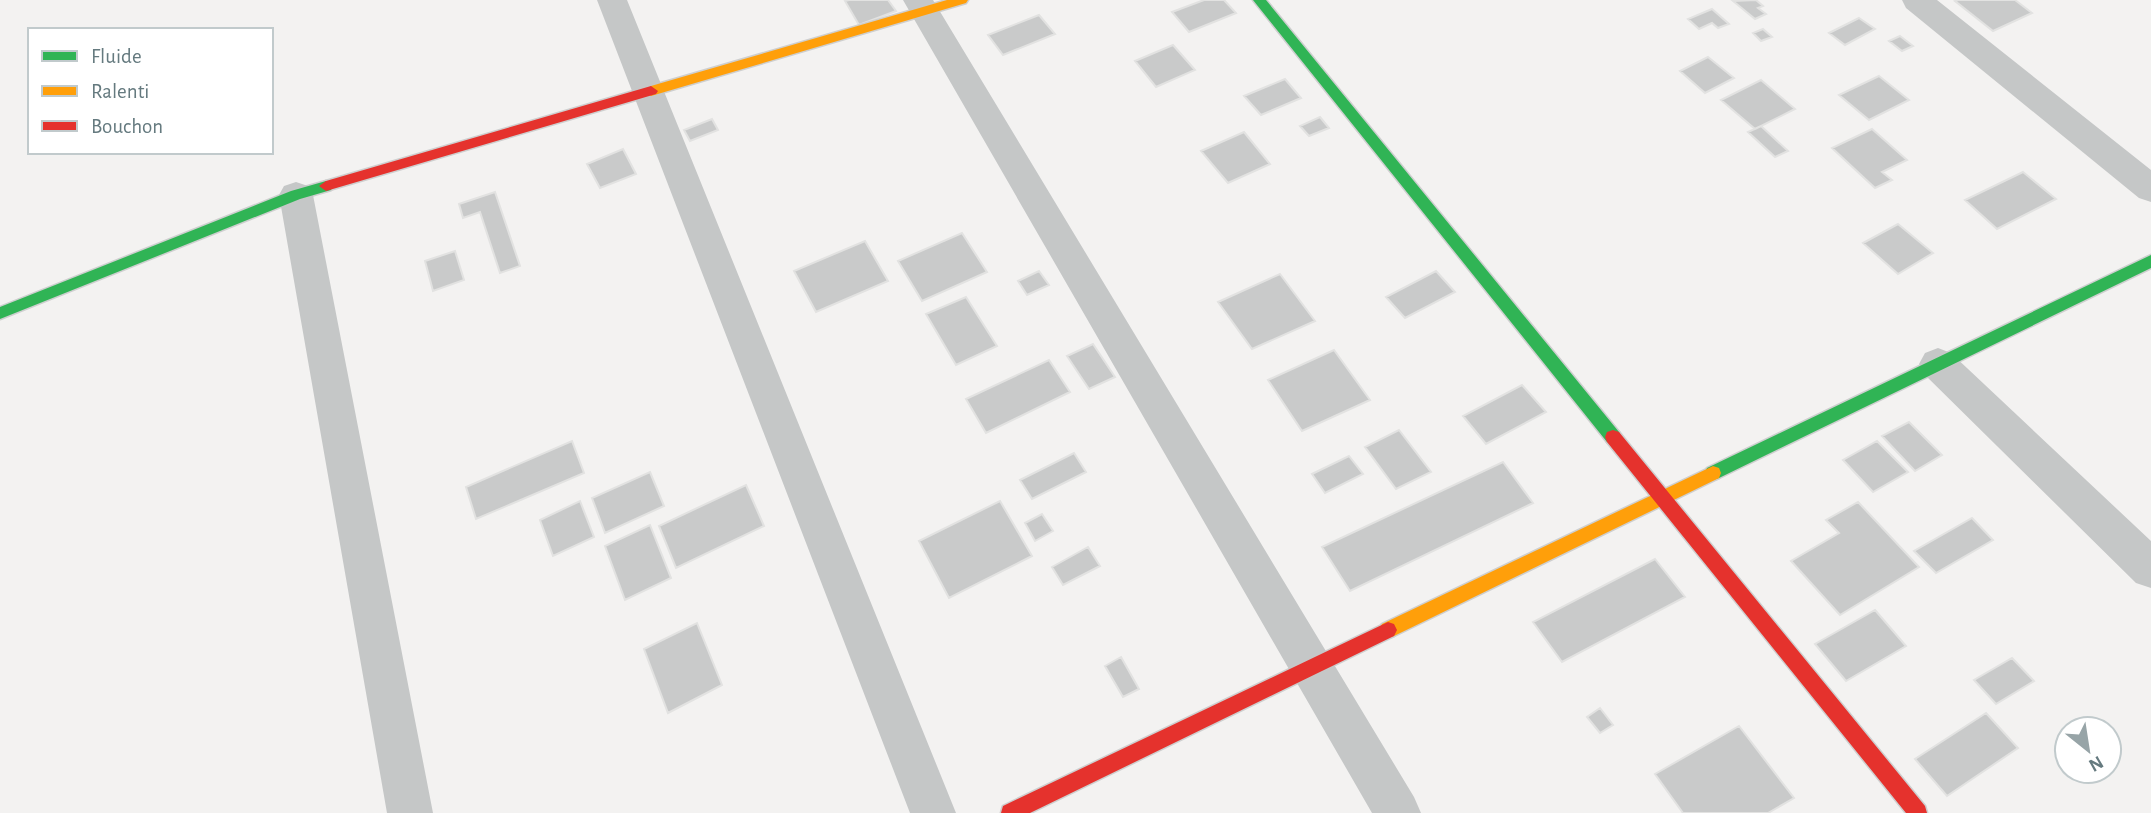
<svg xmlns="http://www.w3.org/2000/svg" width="2151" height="813" font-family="'Alegreya Sans',sans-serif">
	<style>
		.building { fill: #c9caca; stroke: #e2e2e1; stroke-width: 2 }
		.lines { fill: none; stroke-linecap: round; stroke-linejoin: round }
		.fast-casing { stroke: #cecfcf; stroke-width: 3 }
		.slow-casing { stroke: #cecfcf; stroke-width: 3 }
		.jam-casing { stroke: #cecfcf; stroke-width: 3 }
		.street { fill: #c5c7c7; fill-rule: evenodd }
		.fast { fill: #30b455; fill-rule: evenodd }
		.slow { fill: #ff9f0a; fill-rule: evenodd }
		.jam { fill: #e5322d; fill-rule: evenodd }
	</style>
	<rect width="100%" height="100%" fill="#f3f2f1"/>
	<path class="building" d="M849,0H888L896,11L859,25L845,1Z
		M1204,0H1224L1236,13L1189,32L1172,12Z
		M1756,0L1763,6L1758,8L1766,14L1755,19L1733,1Z
		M1958,0H2015L2032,13L1993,31L1955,1Z
		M1712,9L1729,24L1718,28L1712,23L1699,29L1688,19Z
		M1039,15L1055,34L1003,55L988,35Z
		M1859,18L1875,29L1845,45L1829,33Z
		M1763,29L1772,37L1761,41L1753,33Z
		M1900,36L1913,46L1902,51L1889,41Z
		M1173,45L1195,70L1156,87L1135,61Z
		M1708,57L1734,78L1705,93L1680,71Z
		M1879,76L1909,100L1869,120L1839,95Z
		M1285,79L1301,98L1261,115L1244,96Z
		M1761,80L1795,109L1755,129L1721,100Z
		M1320,117L1329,128L1309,136L1300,126Z
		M712,119L718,130L690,141L684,130Z
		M1761,126L1788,151L1775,157L1748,132Z
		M1872,129L1907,160L1882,172L1892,180L1875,188L1832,148Z
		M1244,132L1270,164L1228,183L1201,151Z
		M623,149L636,174L600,188L587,164Z
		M2023,172L2056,199L1997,229L1965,200Z
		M495,192L520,266L500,273L480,212L463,218L459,204Z
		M1898,224L1933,253L1898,274L1863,243Z
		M962,233L987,272L922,301L898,261Z
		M865,241L888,281L816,312L794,271Z
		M455,251L464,280L433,291L425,261Z
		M1039,271L1049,285L1027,295L1018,281Z
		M1436,271L1455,292L1405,318L1386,297Z
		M1280,274L1315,321L1252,349L1218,302Z
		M966,297L997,346L956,365L926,314Z
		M1093,344L1115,377L1089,389L1067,356Z
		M1334,350L1370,400L1302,431L1268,380Z
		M1049,360L1070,392L986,433L966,399Z
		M1522,385L1546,412L1486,444L1463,416Z
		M1909,422L1942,455L1915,471L1882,436Z
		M1399,430L1431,472L1396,489L1365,447Z
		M572,441L584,473L476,519L466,487Z
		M1877,441L1908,472L1873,492L1843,460Z
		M1074,453L1086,472L1032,499L1020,480Z
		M1349,456L1363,474L1325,493L1312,474Z
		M1503,462L1533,503L1350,591L1322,547Z
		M650,472L664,506L605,533L592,498Z
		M746,485L764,526L676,568L659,526Z
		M580,501L594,537L553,556L540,520Z
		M1000,501L1032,556L949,598L919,541Z
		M1858,502L1919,567L1840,615L1791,561L1839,533L1826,520Z
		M1042,514L1053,531L1035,541L1025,523Z
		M1972,518L1993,540L1936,573L1914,551Z
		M650,525L671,578L625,600L605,546Z
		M1088,547L1100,566L1063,585L1052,567Z
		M1655,559L1685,597L1562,662L1533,622Z
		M1875,610L1906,646L1846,681L1815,644Z
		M697,623L722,685L668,713L644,649Z
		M1121,657L1139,689L1123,697L1105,666Z
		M2012,658L2034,681L1996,704L1974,680Z
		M1600,708L1613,725L1600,733L1587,717Z
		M1986,713L2018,748L1947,796L1915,759Z
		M1739,726L1794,798L1768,813H1683L1655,774Z"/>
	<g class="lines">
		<defs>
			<path id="fast" d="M1253,0H1266L1619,432L1621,437L1619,442L1613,444L1607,442Z
				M326,181L331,182L333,186L331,190L300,199L0,319V307L291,191Z
				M2151,255V268L1719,478L1713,480L1707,478L1705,473L1707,468Z"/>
			<path id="slow" d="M947,0H968L966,3L651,96L644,91L651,86Z
				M1713,466L1719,468L1721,473L1719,478L1394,636L1388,638L1382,636L1379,630L1382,624Z"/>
			<path id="jam" d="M651,86L658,91L656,94L326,191L319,186L326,181Z
				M1613,430L1619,432L1925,806L1927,813H1906L1607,442L1605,437L1607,432Z
				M1388,622L1394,624L1397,630L1394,636L1030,813H1001L1003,806Z"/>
		</defs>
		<use href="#fast" class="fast-casing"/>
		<use href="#slow" class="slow-casing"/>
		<use href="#jam" class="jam-casing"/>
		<path class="street" d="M597,0H627L956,813H910Z
			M903,0H933L1414,797L1421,813H1372Z
			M1902,0H1937L2151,170V202L2139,198L1906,8Z
			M296,182L308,186L313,195L433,813H387L279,195L284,186Z
			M1938,348L1951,353L2151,541V588L2136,583L1925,375L1919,364L1925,353Z"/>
		<use href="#fast" class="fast"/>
		<use href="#slow" class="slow"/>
		<use href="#jam" class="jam"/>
	</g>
	<rect x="28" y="28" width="245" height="126" fill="#ffffff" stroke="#c1cacc" stroke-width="2"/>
	<rect x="42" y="51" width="35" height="10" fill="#30b455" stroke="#c1cacc" stroke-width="2"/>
	<text x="91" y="63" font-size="21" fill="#657a7f">Fluide</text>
	<rect x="42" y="86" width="35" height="10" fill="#ff9f0a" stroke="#c1cacc" stroke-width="2"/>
	<text x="91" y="98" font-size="21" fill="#657a7f">Ralenti</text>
	<rect x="42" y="121" width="35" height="10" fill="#e5322d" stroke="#c1cacc" stroke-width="2"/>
	<text x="91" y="133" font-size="21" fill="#657a7f">Bouchon</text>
	<g transform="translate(2088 750) rotate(150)"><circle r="33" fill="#ffffff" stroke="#c1cacc" stroke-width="2"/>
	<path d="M0-5L12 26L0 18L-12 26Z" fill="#97a4a7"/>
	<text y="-10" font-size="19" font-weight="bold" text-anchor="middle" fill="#657a7f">N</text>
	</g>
</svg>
